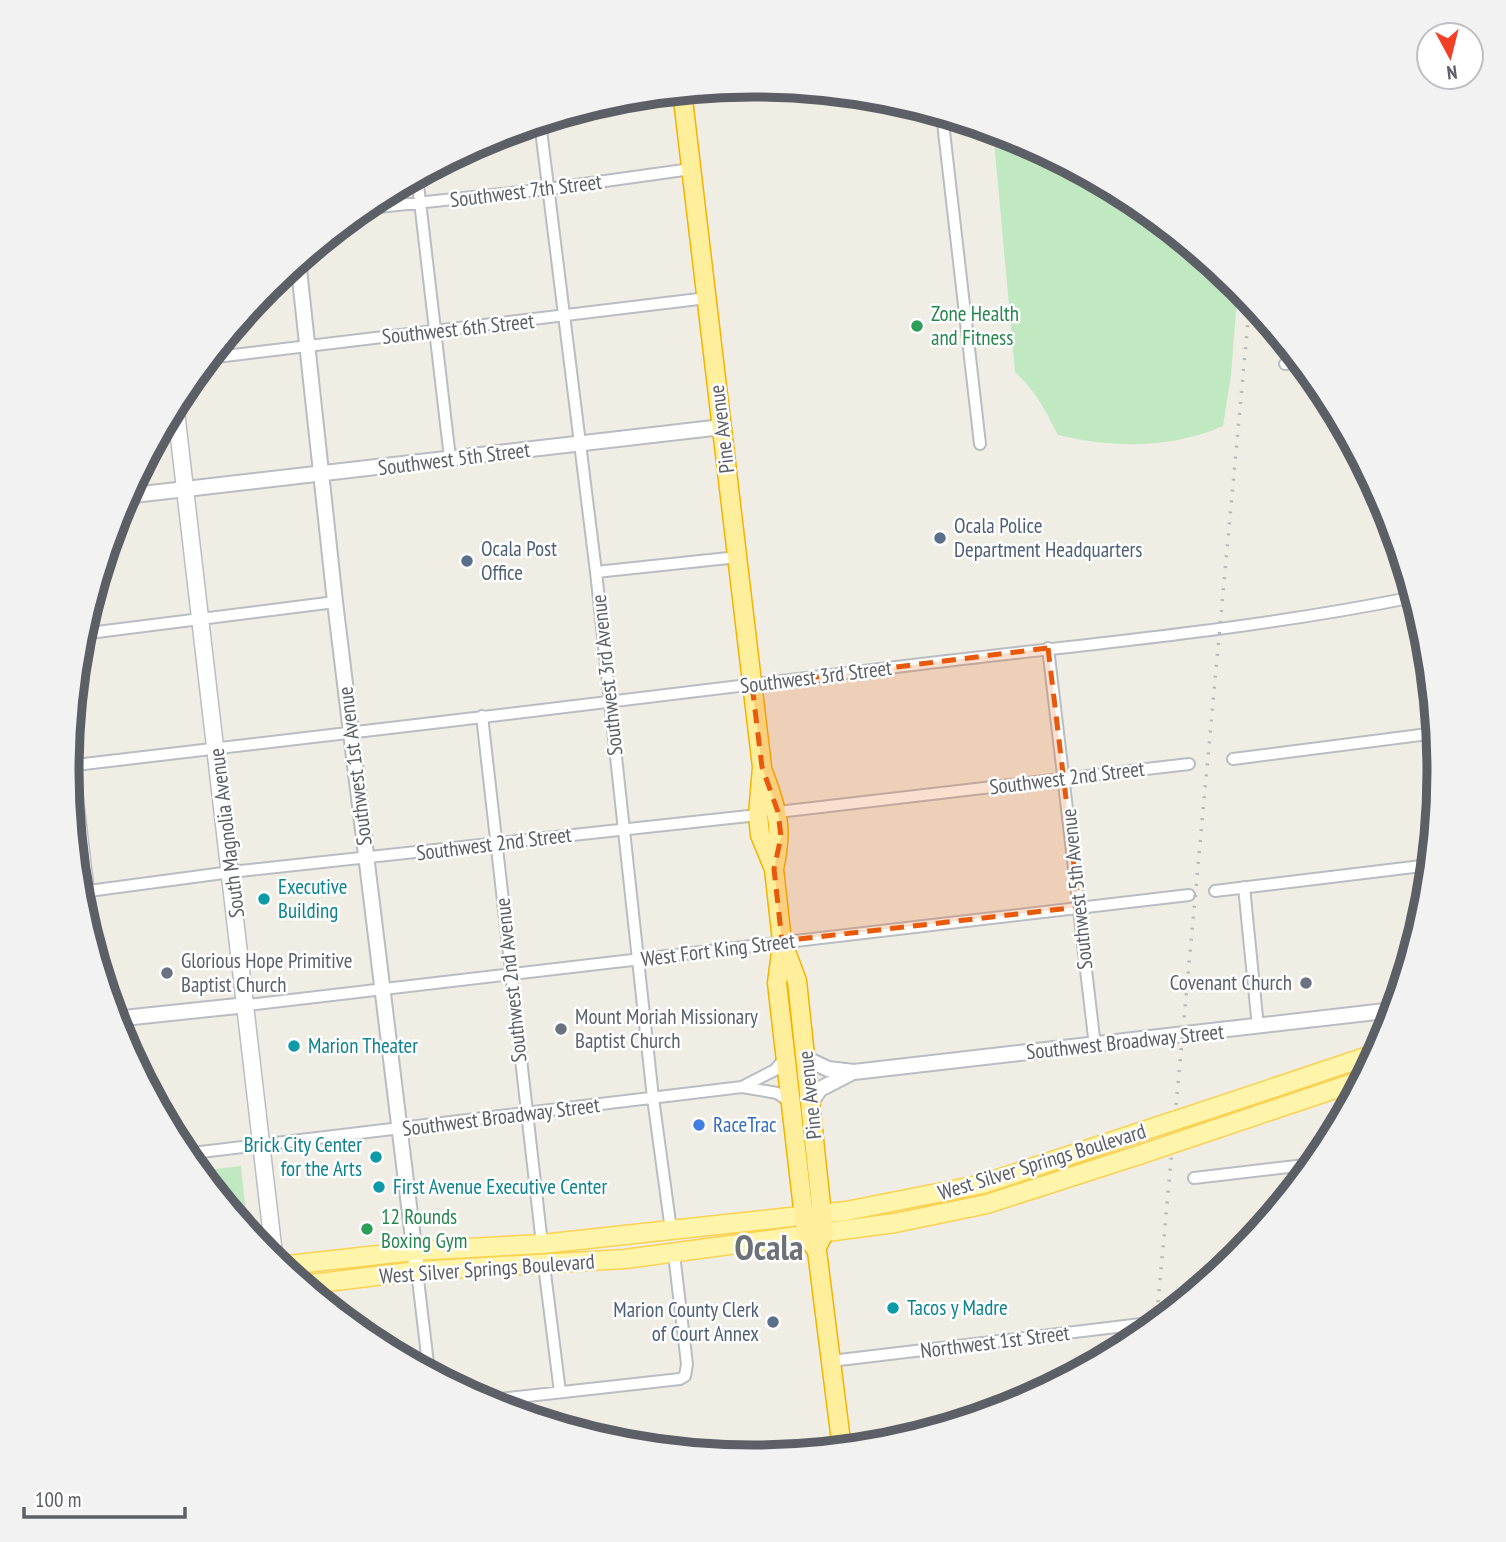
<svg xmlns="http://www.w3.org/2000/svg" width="1506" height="1542" font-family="'PT Sans Narrow',sans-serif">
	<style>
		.green { fill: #c0e8c1 }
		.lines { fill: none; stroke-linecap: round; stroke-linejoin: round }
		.minor-casing { stroke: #b9bcc1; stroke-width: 14 }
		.tertiary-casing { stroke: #b9bcc1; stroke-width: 18 }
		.secondary-casing { stroke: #babdc3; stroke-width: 19 }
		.primary-casing { stroke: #f9d254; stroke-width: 21 }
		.trunk-casing { stroke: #f4b300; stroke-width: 21 }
		.minor { stroke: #fff; stroke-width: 10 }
		.tertiary { stroke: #fff; stroke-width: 14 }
		.secondary { stroke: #fff; stroke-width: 16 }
		.primary { stroke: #fff5aa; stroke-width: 18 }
		.trunk { stroke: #ffee9b; stroke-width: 18 }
		.rail { stroke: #b7b8b9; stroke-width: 3.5; stroke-dasharray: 2 9; stroke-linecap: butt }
		.primary-bridge-casing { stroke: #f9d254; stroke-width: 21; stroke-linecap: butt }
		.primary-bridge { stroke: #fff5aa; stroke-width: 18 }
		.marked { fill: #e8590c; fill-opacity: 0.2; stroke: #e8590c; stroke-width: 5; stroke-dasharray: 14 9; stroke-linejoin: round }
		.leisure-dot { fill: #2e9e5b; stroke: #fff; stroke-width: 2.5 }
		.service-dot { fill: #5c6f8a; stroke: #fff; stroke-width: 2.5 }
		.culture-dot { fill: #0f9aa8; stroke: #fff; stroke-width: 2.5 }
		.worship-dot { fill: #6b7280; stroke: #fff; stroke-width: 2.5 }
		.shop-dot { fill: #3f7fe0; stroke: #fff; stroke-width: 2.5 }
		.labels { text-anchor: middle; stroke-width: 5; stroke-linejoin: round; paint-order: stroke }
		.street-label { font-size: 21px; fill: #5c6066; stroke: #fff }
		.leisure-label { font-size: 21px; fill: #27864d; stroke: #fff; text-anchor: start }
		.service-label { font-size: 21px; fill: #4e5e75; stroke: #fff; text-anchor: start }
		.culture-label { font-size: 21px; fill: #0d838f; stroke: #fff; text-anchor: start }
		.worship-label { font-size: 21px; fill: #5b616d; stroke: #fff; text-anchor: start }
		.shop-label { font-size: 21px; fill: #366cbe; stroke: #fff; text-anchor: start }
		.town-label { font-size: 35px; font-weight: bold; fill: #6d7278; stroke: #fff }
		.rim { fill: none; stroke: #5c6066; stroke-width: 9 }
	</style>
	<rect width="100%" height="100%" fill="#f0eee4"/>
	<path class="green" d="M993,130L1016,137L1135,200L1238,285L1231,375L1223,426C1171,449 1112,448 1058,435C1046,411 1035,390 1015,372Z
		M241,1166L248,1233L198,1171Z"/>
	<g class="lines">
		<defs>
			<path id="minor" d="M942,114L980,444
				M540,122L596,572L653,1098L671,1230
				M417,176L450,458
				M360,209L548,189L691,169
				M208,358L707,298
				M1285,364L1301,362
				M596,572L738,557
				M81,634L335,602
				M1048,648L1095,1046
				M482,716L542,1244
				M1233,759L1436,733
				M67,766C352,733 636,699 921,664C1086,644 1251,630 1414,597
				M778,812L1189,764
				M1244,887L1258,1027
				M1215,891L1430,865
				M81,892L231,872L758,815
				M247,1005L1189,895
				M742,1087L775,1070L785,1058
				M184,1154L742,1087L777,1093L790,1102
				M1194,1178L1314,1164
				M544,1265L560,1392
				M417,1271L429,1372
				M831,1361L1158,1322
				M482,1401L680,1379L685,1376L687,1364L674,1254"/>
			<path id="tertiary" d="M298,260L335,602L417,1271
				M125,496L722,427
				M114,1019L247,1005
				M807,1059L828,1069L854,1072L1394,1010
				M811,1102L820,1089L851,1073"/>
			<path id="secondary" d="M175,403L275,1263
				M69,750L92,944"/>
			<path id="primary" d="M1216,1107L1377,1053
				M1213,1130L1362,1080
				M279,1266L414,1251L542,1244L846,1211L983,1184L1143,1131
				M303,1285L417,1271L625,1259L895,1223L987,1204L1139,1155"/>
			<path id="trunk" d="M682,91L762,767L758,815L760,835L774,869L782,941L797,981L824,1233L816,1249
				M764,774C778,812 783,829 774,869
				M782,945L777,983L806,1235L817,1251L842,1449"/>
		</defs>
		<use href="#minor" class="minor-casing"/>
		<use href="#tertiary" class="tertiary-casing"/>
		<use href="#secondary" class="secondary-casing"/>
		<use href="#primary" class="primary-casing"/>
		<use href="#trunk" class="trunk-casing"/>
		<use href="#minor" class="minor"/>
		<use href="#tertiary" class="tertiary"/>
		<use href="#secondary" class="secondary"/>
		<use href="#primary" class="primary"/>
		<use href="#trunk" class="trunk"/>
		<path class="rail" d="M1156,1324L1250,299"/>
		<defs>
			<path id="primary-bridge" d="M1143,1131L1216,1107
				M1139,1155L1213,1130"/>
		</defs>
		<use href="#primary-bridge" class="primary-bridge-casing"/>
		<use href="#primary-bridge" class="primary-bridge"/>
	</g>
	<path class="marked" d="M1048,648L1079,907L782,941L774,869L781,837L778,812L762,767L752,685Z"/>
	<g class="leisure-dot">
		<circle cx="917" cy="326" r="7"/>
		<circle cx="367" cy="1229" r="7"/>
	</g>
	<g class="service-dot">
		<circle cx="940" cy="538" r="7"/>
		<circle cx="467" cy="561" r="7"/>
		<circle cx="773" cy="1322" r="7"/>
	</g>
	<g class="culture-dot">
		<circle cx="264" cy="899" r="7"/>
		<circle cx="294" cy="1046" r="7"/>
		<circle cx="376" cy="1157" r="7"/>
		<circle cx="379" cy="1187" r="7"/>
		<circle cx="893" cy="1308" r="7"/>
	</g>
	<g class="worship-dot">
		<circle cx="167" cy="973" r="7"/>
		<circle cx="1306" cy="983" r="7"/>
		<circle cx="561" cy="1029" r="7"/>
	</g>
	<circle class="shop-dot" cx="699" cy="1125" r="7"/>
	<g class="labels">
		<g class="street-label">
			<text transform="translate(526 191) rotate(-7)" y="7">Southwest 7th Street</text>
			<text transform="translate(458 329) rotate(-6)" y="7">Southwest 6th Street</text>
			<text transform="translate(722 429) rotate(-97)" y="7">Pine Avenue</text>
			<text transform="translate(454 459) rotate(-7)" y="7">Southwest 5th Street</text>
			<text transform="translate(607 675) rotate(-96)" y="7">Southwest 3rd Avenue</text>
			<text transform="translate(816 677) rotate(-7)" y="7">Southwest 3rd Street</text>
			<text transform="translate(355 766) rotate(-97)" y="7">Southwest 1st Avenue</text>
			<text transform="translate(1067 778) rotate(-7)" y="7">Southwest 2nd Street</text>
			<text transform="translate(227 833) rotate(-97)" y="7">South Magnolia Avenue</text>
			<text transform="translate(494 844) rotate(-7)" y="7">Southwest 2nd Street</text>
			<text transform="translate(1077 889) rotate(-96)" y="7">Southwest 5th Avenue</text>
			<text transform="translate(718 950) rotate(-7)" y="7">West Fort King Street</text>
			<text transform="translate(511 980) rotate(-96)" y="7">Southwest 2nd Avenue</text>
			<text transform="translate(1125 1042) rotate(-6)" y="7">Southwest Broadway Street</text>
			<text transform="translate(810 1095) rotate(-96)" y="7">Pine Avenue</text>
			<text transform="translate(501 1117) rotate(-7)" y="7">Southwest Broadway Street</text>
			<text transform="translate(1042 1162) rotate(-17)" y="7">West Silver Springs Boulevard</text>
			<text transform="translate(487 1269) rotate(-4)" y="7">West Silver Springs Boulevard</text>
			<text transform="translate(995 1342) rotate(-7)" y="7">Northwest 1st Street</text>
		</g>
		<g class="leisure-label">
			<text x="931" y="321">Zone Health<tspan x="931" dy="24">and Fitness</tspan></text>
			<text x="381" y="1224">12 Rounds<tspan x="381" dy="24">Boxing Gym</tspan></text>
		</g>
		<g class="service-label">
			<text x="954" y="533">Ocala Police<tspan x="954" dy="24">Department Headquarters</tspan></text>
			<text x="481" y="556">Ocala Post<tspan x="481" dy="24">Office</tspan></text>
			<text x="759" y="1317" text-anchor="end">Marion County Clerk<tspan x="759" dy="24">of Court Annex</tspan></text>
		</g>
		<g class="culture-label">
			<text x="278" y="894">Executive<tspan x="278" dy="24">Building</tspan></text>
			<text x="308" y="1053">Marion Theater</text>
			<text x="362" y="1152" text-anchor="end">Brick City Center<tspan x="362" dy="24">for the Arts</tspan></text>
			<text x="393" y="1194">First Avenue Executive Center</text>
			<text x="907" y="1315">Tacos y Madre</text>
		</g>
		<g class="worship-label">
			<text x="181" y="968">Glorious Hope Primitive<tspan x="181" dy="24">Baptist Church</tspan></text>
			<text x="1292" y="990" text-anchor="end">Covenant Church</text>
			<text x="575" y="1024">Mount Moriah Missionary<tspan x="575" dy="24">Baptist Church</tspan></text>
		</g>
		<g class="shop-label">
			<text x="713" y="1132">RaceTrac</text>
		</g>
		<g class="town-label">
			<text x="769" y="1260">Ocala</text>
		</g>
	</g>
	<path d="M0 0H1506V1542H0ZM79 771a674 674 0 1 1 1348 0a674 674 0 1 1-1348 0Z" fill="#f2f2f3" fill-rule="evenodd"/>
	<path class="rim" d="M79 771a674 674 0 1 1 1348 0a674 674 0 1 1-1348 0Z"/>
	<g transform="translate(1450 56) rotate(173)"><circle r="33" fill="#ffffff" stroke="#bebfc2" stroke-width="2"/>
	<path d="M0-5L12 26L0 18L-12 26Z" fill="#f24027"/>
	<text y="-10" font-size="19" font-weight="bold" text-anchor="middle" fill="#5c6066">N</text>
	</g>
	<path d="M24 1507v10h161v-10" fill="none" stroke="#5c6066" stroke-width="3.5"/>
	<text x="35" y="1507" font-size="21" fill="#5c6066" stroke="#ffffff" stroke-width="5" paint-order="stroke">100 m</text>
</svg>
